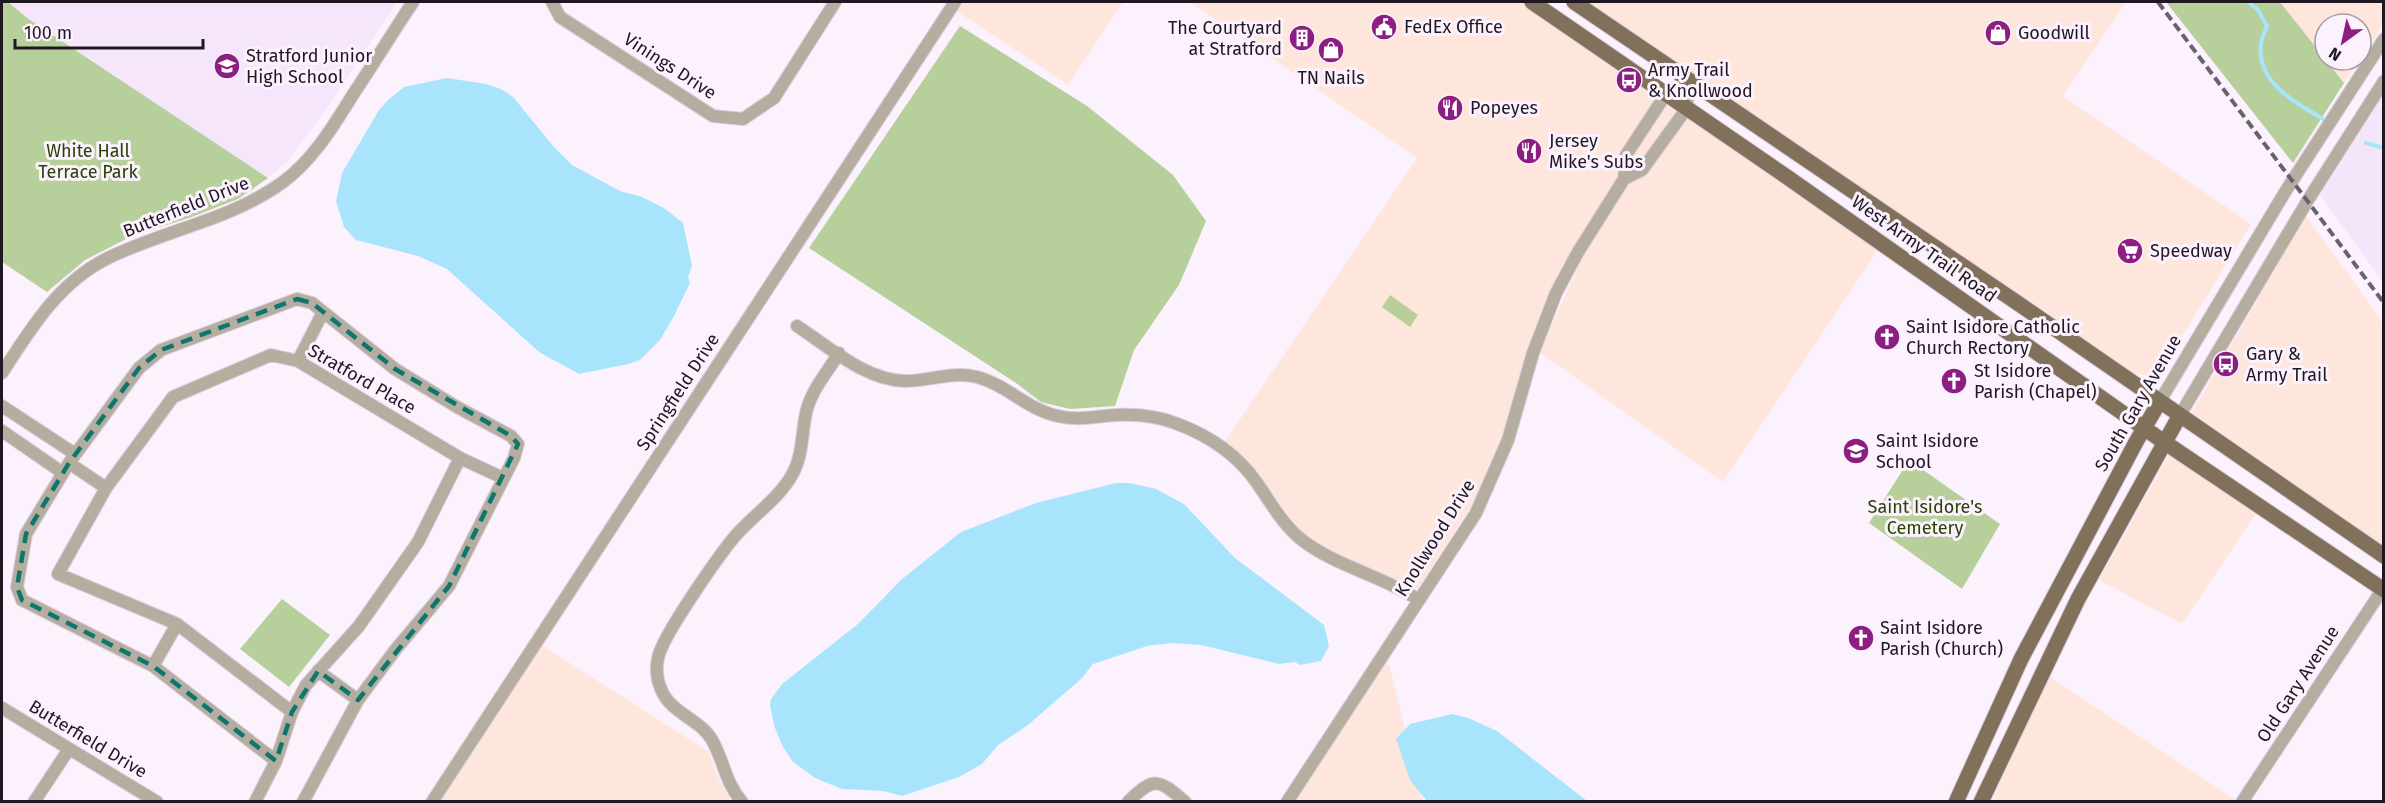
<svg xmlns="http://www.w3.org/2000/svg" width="2385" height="803" font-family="'Fira Sans',sans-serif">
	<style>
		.commercial { fill: #ffe6dd }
		.industrial { fill: #f4e6fa }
		.built { fill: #f6e6fc }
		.green { fill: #b6cf9b }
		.water { fill: #a9e4fd }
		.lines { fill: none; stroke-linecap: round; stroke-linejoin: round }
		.stream { stroke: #a9e4fd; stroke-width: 4 }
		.minor-casing { stroke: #d8cfdb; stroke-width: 14 }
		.major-casing { stroke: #d8cfdb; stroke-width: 17 }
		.minor { stroke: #b6ada1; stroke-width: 12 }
		.major { stroke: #81715b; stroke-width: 15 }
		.rail { stroke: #69626c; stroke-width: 4; stroke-dasharray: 9 4.5; stroke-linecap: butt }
		.marked { fill: none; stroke: #0f766e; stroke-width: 4.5; stroke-dasharray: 12 8; stroke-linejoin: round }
		.labels { text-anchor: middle; stroke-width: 6; stroke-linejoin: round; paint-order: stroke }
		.poi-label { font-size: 18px; fill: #1f1822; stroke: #fbf2fe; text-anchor: start }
		.street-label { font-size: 18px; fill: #1f1822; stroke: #fbf2fe }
		.park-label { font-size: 18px; fill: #2a4104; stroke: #fbf2fe }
	</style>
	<rect width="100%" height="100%" fill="#fbf2fe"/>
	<path class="commercial" d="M960,2H1123L1068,85L955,10Z
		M1190,2H1521L1880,247L1723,482L1539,352L1577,270L1567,263L1538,323L1493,464L1475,500L1416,591L1335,554L1304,535L1260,477L1224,443L1417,158Z
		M1587,2H2126L2063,96L2251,224L2164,366L2149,376L2132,373L2018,299Z
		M2280,2H2383V25L2361,58V24H2325V59Z
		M2326,60H2360L2344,83Z
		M2306,216L2383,322V547L2190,416Z
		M2170,453L2258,510L2182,624L2099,580Z
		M540,644L709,752L718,777L731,801L437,802Z
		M1387,657L1423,801L1292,802Z
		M2047,675L2237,801L1992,802Z"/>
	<path class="industrial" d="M2383,97V282L2320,195Z"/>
	<path class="built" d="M8,2H397L324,113L287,162L268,178L27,18Z"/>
	<path class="green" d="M2,2H8L27,18L268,178L238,199L189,218L132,236L85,260L47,292L2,262Z
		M2166,2H2280L2344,83L2293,163Z
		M960,26L1087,106L1173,175L1206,221L1179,285L1134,350L1115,406L1070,409L1041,402L1016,383L809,248Z
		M1390,295L1418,315L1410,327L1382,307Z
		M1909,460L2000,524L1962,589L1869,523Z
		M282,599L330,635L289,687L240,649Z"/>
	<path class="water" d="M447,78L486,84L501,89L513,97L554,147L572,165L620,191L642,197L664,208L683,223L692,266L688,277L690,283L673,318L660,340L640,360L628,364L579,374L539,352L447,269L418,256L356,240L344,227L336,201L342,173L379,110L388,100L404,87Z
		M1116,483H1129L1156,489L1184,504L1235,558L1324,625L1329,646L1321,661L1300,665L1295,662L1279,664L1201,645L1171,643L1147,646L1093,664L1081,679L1028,725L998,745L982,764L959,777L902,796L883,791L842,789L815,778L793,762L783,747L775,728L770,706L771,699L782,684L858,624L902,579L961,532L1036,503Z
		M1452,714L1468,718L1497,731L1587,801H1427L1410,780L1396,739L1410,724Z"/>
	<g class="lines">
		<path class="stream" d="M2248,2L2258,10L2267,26C2265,32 2261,38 2261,44C2256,83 2297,104 2325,120
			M2366,143L2384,148"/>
		<defs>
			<path id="minor" d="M552,2L560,17L713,116L743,119L774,98L835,2
				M1624,179L1642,170L1687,108L1688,80
				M797,326C829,347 865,380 905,381C929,381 952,371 977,377C1007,385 1028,410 1058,416C1077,421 1097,416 1116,415C1135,414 1157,416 1175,423C1208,435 1237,454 1257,483C1271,503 1283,525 1302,540C1337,567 1383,576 1419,600
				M298,361L323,312
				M2,373C31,328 59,282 108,258C167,229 229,221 283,182C314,159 334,125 354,93C374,63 393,32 413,2
				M2160,401L2285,192L2384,39
				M2,406L75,454
				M2180,415L2308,200L2384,81
				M2,431L63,473
				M460,458L503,478
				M69,463L106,488
				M153,666L177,624
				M2,708L157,802
				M276,761L153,666L22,600L17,587L26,534L69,463L139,368L161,350L297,299L312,303L395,369L457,407L511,436L518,444L514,458L449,586L396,649L358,700L318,671
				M34,802L69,749
				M255,802L276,761L292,712L306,685L359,626L418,542L460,458L298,361L271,355L173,397L106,488L58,574L177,624L292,712
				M303,802L358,700
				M432,802L955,2
				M742,802C725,782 724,761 712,740C700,719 670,713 661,689C657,680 656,668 658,658C662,636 720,554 736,535C754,515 779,498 792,475C804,454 801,431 807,409C813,388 828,371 839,353
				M1128,802C1154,776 1159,779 1185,802
				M1287,802L1476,513L1508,440L1533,353L1556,293L1578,252L1624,179L1626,155L1666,94L1688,80
				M2242,802L2384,587"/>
			<path id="major" d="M1532,2L1787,177L2164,442L2384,590
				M1574,2L2019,304L2384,556
				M1956,802L2021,659L2136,442L2160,401
				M1981,802L2078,599L2180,415"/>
		</defs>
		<use href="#minor" class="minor-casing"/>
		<use href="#major" class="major-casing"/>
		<use href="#minor" class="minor"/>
		<use href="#major" class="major"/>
		<path class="rail" d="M2158,2L2384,303"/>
	</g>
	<path class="marked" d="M297,299L312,303L395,369L511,436L518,444L449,586L358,700L318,671L292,712L276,761L153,666L22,600L17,587L26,534L69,463L139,368L161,350Z"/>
	<defs>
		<symbol id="civic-disc" viewBox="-11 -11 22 22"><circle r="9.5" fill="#8c1e82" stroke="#fbf2fe"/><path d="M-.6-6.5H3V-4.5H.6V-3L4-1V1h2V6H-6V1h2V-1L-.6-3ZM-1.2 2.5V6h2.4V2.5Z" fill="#fff"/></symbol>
		<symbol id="shop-disc" viewBox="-11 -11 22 22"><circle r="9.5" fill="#8c1e82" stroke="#fbf2fe"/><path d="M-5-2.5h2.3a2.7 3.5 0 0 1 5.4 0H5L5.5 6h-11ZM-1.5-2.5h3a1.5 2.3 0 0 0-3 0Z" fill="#fff"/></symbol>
		<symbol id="building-disc" viewBox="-11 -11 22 22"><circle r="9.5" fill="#8c1e82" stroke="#fbf2fe"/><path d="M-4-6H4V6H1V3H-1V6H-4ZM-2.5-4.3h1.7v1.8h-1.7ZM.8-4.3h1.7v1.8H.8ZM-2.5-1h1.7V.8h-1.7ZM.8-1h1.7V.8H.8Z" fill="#fff"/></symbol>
		<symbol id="school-disc" viewBox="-11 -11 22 22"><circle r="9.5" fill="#8c1e82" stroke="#fbf2fe"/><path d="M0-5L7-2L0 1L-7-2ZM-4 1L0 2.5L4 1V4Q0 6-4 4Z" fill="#fff"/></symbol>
		<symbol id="bus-disc" viewBox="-11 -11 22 22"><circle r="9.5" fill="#8c1e82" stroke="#fbf2fe"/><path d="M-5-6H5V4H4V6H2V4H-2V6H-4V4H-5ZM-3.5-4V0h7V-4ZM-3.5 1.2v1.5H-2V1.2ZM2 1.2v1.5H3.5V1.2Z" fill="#fff"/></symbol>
		<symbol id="restaurant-disc" viewBox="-11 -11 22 22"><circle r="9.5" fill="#8c1e82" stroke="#fbf2fe"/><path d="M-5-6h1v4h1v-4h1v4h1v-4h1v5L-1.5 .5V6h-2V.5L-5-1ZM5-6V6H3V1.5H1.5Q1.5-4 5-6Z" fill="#fff"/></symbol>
		<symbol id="supermarket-disc" viewBox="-11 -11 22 22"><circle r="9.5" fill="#8c1e82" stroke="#fbf2fe"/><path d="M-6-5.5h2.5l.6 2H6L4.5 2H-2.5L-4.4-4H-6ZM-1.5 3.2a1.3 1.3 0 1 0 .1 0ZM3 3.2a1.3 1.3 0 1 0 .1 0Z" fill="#fff"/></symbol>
		<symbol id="church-disc" viewBox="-11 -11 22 22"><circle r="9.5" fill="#8c1e82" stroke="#fbf2fe"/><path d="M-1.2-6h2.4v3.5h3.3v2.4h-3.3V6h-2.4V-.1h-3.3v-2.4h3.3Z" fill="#fff"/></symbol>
	</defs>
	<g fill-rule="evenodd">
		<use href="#civic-disc" x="1369" y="12" width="30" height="30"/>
		<use href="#shop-disc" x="1983" y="18" width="30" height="30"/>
		<use href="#building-disc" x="1287" y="23" width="30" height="30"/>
		<use href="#shop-disc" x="1316" y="35" width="30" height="30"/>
		<use href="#school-disc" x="212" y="51" width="30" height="30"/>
		<use href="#bus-disc" x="1614" y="65" width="30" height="30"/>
		<use href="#restaurant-disc" x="1435" y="93" width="30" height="30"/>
		<use href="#restaurant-disc" x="1514" y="136" width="30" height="30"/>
		<use href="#supermarket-disc" x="2115" y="236" width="30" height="30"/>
		<use href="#church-disc" x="1872" y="322" width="30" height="30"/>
		<use href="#bus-disc" x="2211" y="349" width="30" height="30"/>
		<use href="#church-disc" x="1939" y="366" width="30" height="30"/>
		<use href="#school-disc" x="1841" y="436" width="30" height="30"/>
		<use href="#church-disc" x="1846" y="623" width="30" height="30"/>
	</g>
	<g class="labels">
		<g class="poi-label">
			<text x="1404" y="33">FedEx Office</text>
			<text x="1282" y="34" text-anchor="end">The Courtyard<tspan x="1282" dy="21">at Stratford</tspan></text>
			<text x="2018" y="39">Goodwill</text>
			<text x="246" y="62">Stratford Junior<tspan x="246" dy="21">High School</tspan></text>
			<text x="1648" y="76">Army Trail<tspan x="1648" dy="21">&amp; Knollwood</tspan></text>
			<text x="1331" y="84" text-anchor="middle">TN Nails</text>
			<text x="1470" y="114">Popeyes</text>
			<text x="1549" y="147">Jersey<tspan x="1549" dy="21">Mike's Subs</tspan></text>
			<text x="2150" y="257">Speedway</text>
			<text x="1906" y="333">Saint Isidore Catholic<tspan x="1906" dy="21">Church Rectory</tspan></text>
			<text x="2246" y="360">Gary &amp;<tspan x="2246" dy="21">Army Trail</tspan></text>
			<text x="1974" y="377">St Isidore<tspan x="1974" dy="21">Parish (Chapel)</tspan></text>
			<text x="1876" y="447">Saint Isidore<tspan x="1876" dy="21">School</tspan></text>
			<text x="1880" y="634">Saint Isidore<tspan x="1880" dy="21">Parish (Church)</tspan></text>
		</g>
		<g class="street-label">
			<text transform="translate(670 66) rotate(33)" y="6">Vinings Drive</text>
			<text transform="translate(186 207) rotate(-22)" y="6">Butterfield Drive</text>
			<text transform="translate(1924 249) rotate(35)" y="6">West Army Trail Road</text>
			<text transform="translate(362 379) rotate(30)" y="6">Stratford Place</text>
			<text transform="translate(678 392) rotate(-57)" y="6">Springfield Drive</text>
			<text transform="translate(2138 403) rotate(-60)" y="6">South Gary Avenue</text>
			<text transform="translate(1435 538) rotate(-58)" y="6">Knollwood Drive</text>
			<text transform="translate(2298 684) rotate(-57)" y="6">Old Gary Avenue</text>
			<text transform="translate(88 739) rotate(31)" y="6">Butterfield Drive</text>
		</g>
		<g class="park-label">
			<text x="88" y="157">White Hall<tspan x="88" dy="21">Terrace Park</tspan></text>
			<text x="1925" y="513">Saint Isidore's<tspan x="1925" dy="21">Cemetery</tspan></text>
		</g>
	</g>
	<rect width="2385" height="803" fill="none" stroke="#1f1822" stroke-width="6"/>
	<g transform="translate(2343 42) rotate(213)"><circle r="28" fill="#fbf2fe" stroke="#a39ba6" stroke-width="1.5"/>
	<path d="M0-4.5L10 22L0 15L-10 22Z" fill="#8c1e82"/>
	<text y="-9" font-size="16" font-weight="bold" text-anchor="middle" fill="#1f1822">N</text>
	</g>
	<path d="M15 39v9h188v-9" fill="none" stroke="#1f1822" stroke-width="3"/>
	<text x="24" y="39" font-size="18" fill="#1f1822" stroke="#fbf2fe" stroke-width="4.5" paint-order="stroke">100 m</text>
</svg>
